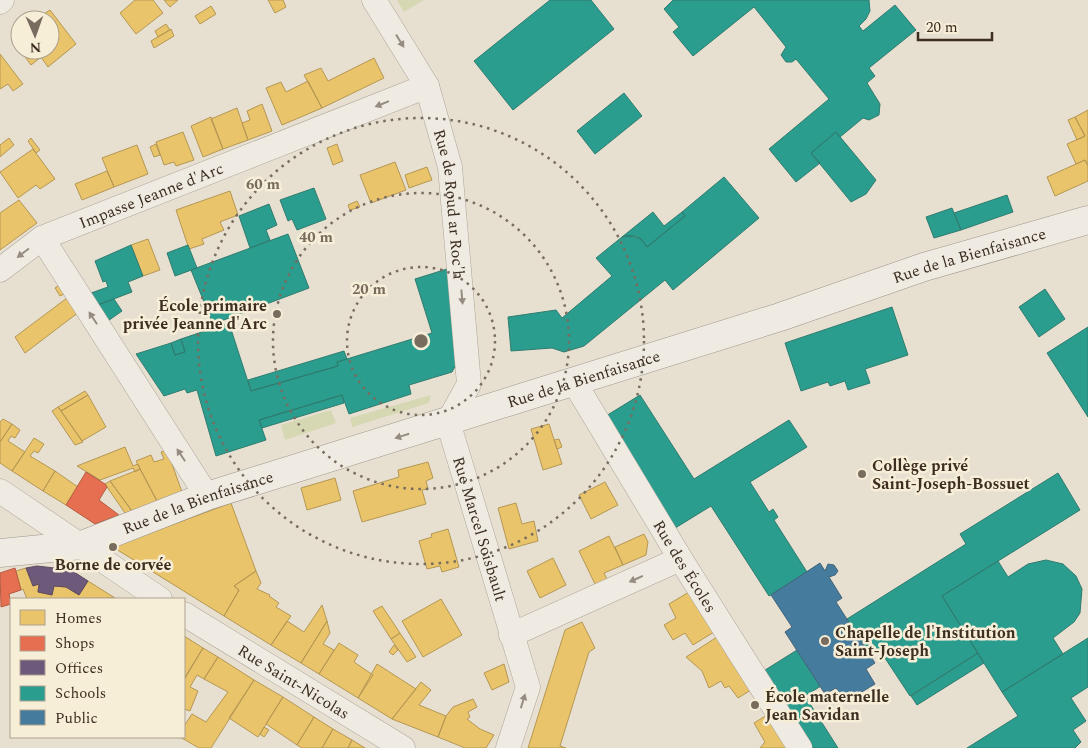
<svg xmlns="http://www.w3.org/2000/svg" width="1088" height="748" font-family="Spectral,serif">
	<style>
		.green { fill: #d6d7b3 }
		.homes { fill: #e9c46a; stroke: #b59754 }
		.shops { fill: #e76f51; stroke: #b45c42 }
		.offices { fill: #6d597a; stroke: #5f4c5f }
		.schools { fill: #2a9d8f; stroke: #307c6e }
		.public { fill: #457b9d; stroke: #436478 }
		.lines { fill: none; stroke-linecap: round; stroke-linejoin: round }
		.street-casing { stroke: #ada599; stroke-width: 25 }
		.secondary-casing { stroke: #9c958a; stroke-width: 29 }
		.street { stroke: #efebe3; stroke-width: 24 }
		.secondary { stroke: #efebe3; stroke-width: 28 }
		.oneway { fill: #968c82 }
		.ring { fill: none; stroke: #786c5e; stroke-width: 2.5; stroke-dasharray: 2.5 5 }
		.poi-dot { fill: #786c5e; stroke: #f7eed8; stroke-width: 2 }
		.labels { text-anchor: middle; stroke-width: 5; stroke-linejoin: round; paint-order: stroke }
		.street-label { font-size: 16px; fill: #3d2e20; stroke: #f7eed8 }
		.poi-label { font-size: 16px; font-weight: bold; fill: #3d2e20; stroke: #f7eed8; text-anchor: start }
		.centre { fill: #786c5e; stroke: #f7eed8; stroke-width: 2.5 }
		.ring-label { font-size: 15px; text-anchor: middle; font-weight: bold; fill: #786c5e; stroke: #f7eed8; stroke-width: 5; stroke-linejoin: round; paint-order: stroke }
	</style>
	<rect width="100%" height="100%" fill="#e7e0d1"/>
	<path class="green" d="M397,0H424L404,12Z
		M431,395L429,403L352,427L350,418Z
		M331,410L336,423L285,440L281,425Z"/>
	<path class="homes" d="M135,0H153L163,13L136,34L120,13Z
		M164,0H178L170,7Z
		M268,0H283L286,7L275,13Z
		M211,6L216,14L200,24L195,16Z
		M50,10L76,44L48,67L41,57L31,65L20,50H50V20H35Z
		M166,24L170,30L158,37L155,31Z
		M171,29L174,36L154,48L151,41Z
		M20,32V50L11,39Z
		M0,54L23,84L13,91L8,84L0,89Z
		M374,58L384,78L322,108L304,75L321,68L328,81Z
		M308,81L322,108L282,125L266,88L281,82L286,92Z
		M262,104L272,131L248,140L242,123L250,120L247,111Z
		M237,108L248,140L223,149L211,119Z
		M1088,110V165L1085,160L1076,164L1067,144L1085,136L1075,117Z
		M211,117L223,149L203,157L191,126Z
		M1075,117L1085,136L1077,140L1068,120Z
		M183,132L194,160L176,166L174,162L164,165L156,142Z
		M9,138L14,145L0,157V145Z
		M31,138L40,150L36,153L28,141Z
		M156,144L160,155L154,157L150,147Z
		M337,144L343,161L333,165L327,148Z
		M137,145L148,174L114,187L102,158Z
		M33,149L55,179L40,189L36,185L18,198L0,172Z
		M1085,160L1088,166V181L1055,196L1047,177Z
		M395,162L406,190L371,203L360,175Z
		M427,167L432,180L409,188L405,175Z
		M107,171L114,187L82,200L75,184Z
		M230,191L238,215L220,222L224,230L202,239L204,244L189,249L176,210Z
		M19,200L37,223L0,250V213Z
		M357,201L360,207L350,210L348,205Z
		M148,239L160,270L143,276L131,245Z
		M60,285L66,293L60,296L55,288Z
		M67,298L79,312L25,353L15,337Z
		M85,391L88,395L61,411L58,407Z
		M88,395L106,427L82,441L61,411Z
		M58,407L61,411L83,442L75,445L52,411Z
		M3,419L12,424L0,442V422Z
		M12,424L20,430L15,438L11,436L8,441L25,452L12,471L0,463V442Z
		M549,424L562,464L543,470L531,429Z
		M34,438L44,444L38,453L34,451L30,456L55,471L43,491L12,471Z
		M559,439L562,447L557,449L554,440Z
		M125,447L133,466L138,464L140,469L135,472L133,468L100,480L77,466Z
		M167,450L182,492L157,501L136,461L151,455L154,462L164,459L161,452Z
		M428,462L433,478L426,481L428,489L422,490L426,504L362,522L353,491L399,477L398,470Z
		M140,469L157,501L132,511L110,481Z
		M55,471L78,487L66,505L43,491Z
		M335,478L341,500L307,510L301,488Z
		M110,481L132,511L125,513L107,487L105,484Z
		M605,482L618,505L591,519L579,495Z
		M231,503L256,571L234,586L239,590L224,616L116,549L115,546Z
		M516,503L522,524L534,521L538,541L509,549L498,508Z
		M448,529L459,567L442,572L440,566L427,569L419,541L432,537L431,534Z
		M644,534L648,542L646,555L623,565L615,547Z
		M609,536L623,565L604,573L607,579L595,584L579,551Z
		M553,558L566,585L540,598L527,571Z
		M26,568L33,586L39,584L38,592L52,595L54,586L66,587L79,595L88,581L115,598L27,599L23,589L21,590L16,571Z
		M256,571L261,583L257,589L270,595L269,596L279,603L276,607L291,616L271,645L224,616L239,590L234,586Z
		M689,592L714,632L693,645L685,633L673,640L664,625L676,618L669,604Z
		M441,599L462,635L423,657L402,621Z
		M322,605L327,621L301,663L271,645L287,621L304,632Z
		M382,606L400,633L391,639L373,611Z
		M327,621L330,633L323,644L334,650L319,674L301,663Z
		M582,622L595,648L589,652L560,746L566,748H528L565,630Z
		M400,633L416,657L407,662L391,639Z
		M184,636L203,648L185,677L184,676Z
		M717,637L751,690L738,698L729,686L725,688L721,681L709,688L702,671L686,657Z
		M339,643L358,655L354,662L373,675L358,698L319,674Z
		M394,645L398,650L393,655L389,652Z
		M203,648L218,657L204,679L197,675L190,687L198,691L190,711L184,709V680Z
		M218,657L254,680L211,748H199L180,737H184V726L192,714L206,722L228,692L204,679Z
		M377,664L416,689L392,719L358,698Z
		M504,664L509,682L492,690L484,673Z
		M254,680L283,697L258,737L229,718Z
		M421,682L431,690L419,705L446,716L438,737L392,719Z
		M283,697L314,717L297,745L266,724Z
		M473,699L477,707L468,712L470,717L467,719L480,729L494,735L486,748H465L438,737L446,716L453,707Z
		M767,715L788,748H760L765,742L754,723Z
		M314,717L333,729L322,748H302L297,745Z
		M264,727L269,730L264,737L260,734Z
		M333,729L352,740L348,748H322Z
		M352,740L365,748H348Z"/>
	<path class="shops" d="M86,472L105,484L107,487L99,500L119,515L95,524L66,505Z
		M15,568L21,590L9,594L11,604L1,607L0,573Z"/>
	<path class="offices" d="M37,566L71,570L88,581L79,595L66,587L54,586L52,595L38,592L39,584L33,586L26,568Z"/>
	<path class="schools" d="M550,0H591L614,29L513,110L474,61Z
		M673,0H869L870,11L866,19L859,26L863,31L895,5L916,30L869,68L875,76L867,83L880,104L879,115L869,120L863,118L840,137L836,132L811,153L820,163L796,182L769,149L829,99L796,59L792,62H786L781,55L786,47L754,7L693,56L673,32L679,27L664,9Z
		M624,93L642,116L595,154L577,131Z
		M836,132L876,180L866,194L851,202L811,153Z
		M724,177L759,218L673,290L665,280L584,346L564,352L552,348L511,351L508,317L556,310L562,318L612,276L596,258L622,237L628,235L641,239L647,247L685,216L682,212Z
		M314,188L326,219L297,230L292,219L288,221L280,200Z
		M1007,195L1013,212L961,230L954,213Z
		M269,204L277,225L266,230L270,240L250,248L239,216Z
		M952,208L961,230L934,238L926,217Z
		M653,212L664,226L682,212L685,216L647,247L641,239L635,236L622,237Z
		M288,234L309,288L213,324L191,270Z
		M131,245L143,276L128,282L132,292L95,306L91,293L108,287L106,281L103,282L95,261Z
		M188,245L197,268L175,276L167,253Z
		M447,269L457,363L452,372L409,385L411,394L349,414L342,395L259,420L266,440L216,456L197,390L187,393L185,389L164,396L136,354L171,343L175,355L185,352L181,339L229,323L251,391L338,366L337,362L432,333L415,279Z
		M1045,289L1065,319L1039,337L1019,307Z
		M114,299L122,311L105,323L95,306Z
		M892,307L908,355L865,369L870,383L848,390L845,381L830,386L828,382L801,391L785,343Z
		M1088,327V417L1047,353Z
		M181,339L185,352L175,355L171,343Z
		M344,351L347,359L337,362L338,366L251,391L248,380Z
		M342,395L344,403L262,428L259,420Z
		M640,395L694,479L789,420L807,447L750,482L769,512L773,509L778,517L774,520L807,572L769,596L711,506L672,530L601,419Z
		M1058,473L1080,510L942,596L978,653L910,696L879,649L870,655L847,619L966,544L960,534Z
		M1046,560L1063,564L1076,576L1082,589L1080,613L1074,622L1053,638L1063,654L1002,692L942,596L998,561L1008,577L1028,564Z
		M1088,638V687L1071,698L1086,721L1073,730L1081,742L1075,748H967L1018,716L1002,692Z
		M797,650L821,686L805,696L838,748H811L762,672Z
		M978,653L984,663L917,705L911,696Z"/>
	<path class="public" d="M820,563L825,571L828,564L834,565L838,571L835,575L829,577L842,598L836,602L875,663L866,669L875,684L845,702L836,688L825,694L785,632L792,627L771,595Z"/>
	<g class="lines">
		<defs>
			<g id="street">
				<path id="s1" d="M374,0L427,86L450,167L469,384L448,422L528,687L508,748"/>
				<path d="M0,2L2,0"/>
				<path d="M42,238L207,496"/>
				<path id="s2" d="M0,270L42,238L427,86"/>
				<path id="s3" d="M574,382L683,563L800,748"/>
				<path d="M0,491L160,599"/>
				<path id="s4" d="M184,614L403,748"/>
				<path d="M511,635L680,559"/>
			</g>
			<g id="secondary">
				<path id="s5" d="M0,553L82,545L207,496L780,317L924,267L1088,220"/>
			</g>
		</defs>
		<use href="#street" class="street-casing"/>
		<use href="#secondary" class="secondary-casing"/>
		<use href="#street" class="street"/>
		<use href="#secondary" class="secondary"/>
	</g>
	<defs><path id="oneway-solid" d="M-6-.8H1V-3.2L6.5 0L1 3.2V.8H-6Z" transform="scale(1.25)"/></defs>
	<g class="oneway">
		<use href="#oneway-solid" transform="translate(400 41) rotate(58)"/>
		<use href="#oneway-solid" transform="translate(382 104) rotate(158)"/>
		<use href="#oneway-solid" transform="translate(23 253) rotate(143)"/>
		<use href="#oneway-solid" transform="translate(462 297) rotate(85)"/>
		<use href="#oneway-solid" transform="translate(93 318) rotate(-123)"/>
		<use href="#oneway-solid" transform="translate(402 436) rotate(163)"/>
		<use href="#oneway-solid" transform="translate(181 455) rotate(-123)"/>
		<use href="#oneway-solid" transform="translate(636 579) rotate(156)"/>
		<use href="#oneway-solid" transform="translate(523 701) rotate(-73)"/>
	</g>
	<g class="ring">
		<circle cx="421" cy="341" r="74"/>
		<circle cx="421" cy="341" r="148"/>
		<circle cx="421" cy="341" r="223"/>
	</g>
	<g class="poi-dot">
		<circle cx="277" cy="314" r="5"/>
		<circle cx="862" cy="474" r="5"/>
		<circle cx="113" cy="547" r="5"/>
		<circle cx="825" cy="641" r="5"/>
		<circle cx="755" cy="705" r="5"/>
	</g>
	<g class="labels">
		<g class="street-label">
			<text dy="6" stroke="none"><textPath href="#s2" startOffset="170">Impasse Jeanne d'Arc</textPath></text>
			<text dy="6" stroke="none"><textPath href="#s1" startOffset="222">Rue de Roud ar Roc'h</textPath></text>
			<text dy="6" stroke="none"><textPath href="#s5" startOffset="1016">Rue de la Bienfaisance</textPath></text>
			<text dy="6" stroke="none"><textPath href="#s5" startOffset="611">Rue de la Bienfaisance</textPath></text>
			<text dy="6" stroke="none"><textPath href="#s5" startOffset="206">Rue de la Bienfaisance</textPath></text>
			<text dy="6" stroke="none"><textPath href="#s1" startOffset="558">Rue Marcel Soisbault</textPath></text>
			<text dy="6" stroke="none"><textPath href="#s3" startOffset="215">Rue des Écoles</textPath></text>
			<text dy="6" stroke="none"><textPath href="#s4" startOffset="129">Rue Saint-Nicolas</textPath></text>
		</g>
		<g class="poi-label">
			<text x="267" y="311" text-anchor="end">École primaire<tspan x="267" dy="18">privée Jeanne d'Arc</tspan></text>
			<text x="872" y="471">Collège privé<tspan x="872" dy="18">Saint-Joseph-Bossuet</tspan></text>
			<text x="113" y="570" text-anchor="middle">Borne de corvée</text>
			<text x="835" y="638">Chapelle de l'Institution<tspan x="835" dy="18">Saint-Joseph</tspan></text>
			<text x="765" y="702">École maternelle<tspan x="765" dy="18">Jean Savidan</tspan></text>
		</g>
	</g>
	<circle cx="421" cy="341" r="8" class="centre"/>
	<g class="ring-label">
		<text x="263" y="189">60 m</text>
		<text x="316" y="242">40 m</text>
		<text x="369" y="294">20 m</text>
	</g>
	<rect x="10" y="598" width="175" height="140" fill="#f7eed8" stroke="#ada18e"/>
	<rect x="20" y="610" width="25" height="15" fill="#e9c46a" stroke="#ada18e"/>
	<text x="55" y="623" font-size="15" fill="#3d2e20">Homes</text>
	<rect x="20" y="636" width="25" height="15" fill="#e76f51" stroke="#ada18e"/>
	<text x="55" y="648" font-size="15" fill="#3d2e20">Shops</text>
	<rect x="20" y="660" width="25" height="15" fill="#6d597a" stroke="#ada18e"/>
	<text x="55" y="673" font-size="15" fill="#3d2e20">Offices</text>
	<rect x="20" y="686" width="25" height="15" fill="#2a9d8f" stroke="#ada18e"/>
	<text x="55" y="698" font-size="15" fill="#3d2e20">Schools</text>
	<rect x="20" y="710" width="25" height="15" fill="#457b9d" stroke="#ada18e"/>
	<text x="55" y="723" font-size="15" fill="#3d2e20">Public</text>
	<g transform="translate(35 35) rotate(178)"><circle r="24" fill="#f7eed8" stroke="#ada18e"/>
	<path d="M0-4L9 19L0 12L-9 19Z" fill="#786c5e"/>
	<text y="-8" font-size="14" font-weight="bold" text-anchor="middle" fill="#3d2e20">N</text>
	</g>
	<path d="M918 32v8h74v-8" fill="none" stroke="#3d2e20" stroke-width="2.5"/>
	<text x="926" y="32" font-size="15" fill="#3d2e20" stroke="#f7eed8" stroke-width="4" paint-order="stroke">20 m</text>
</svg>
